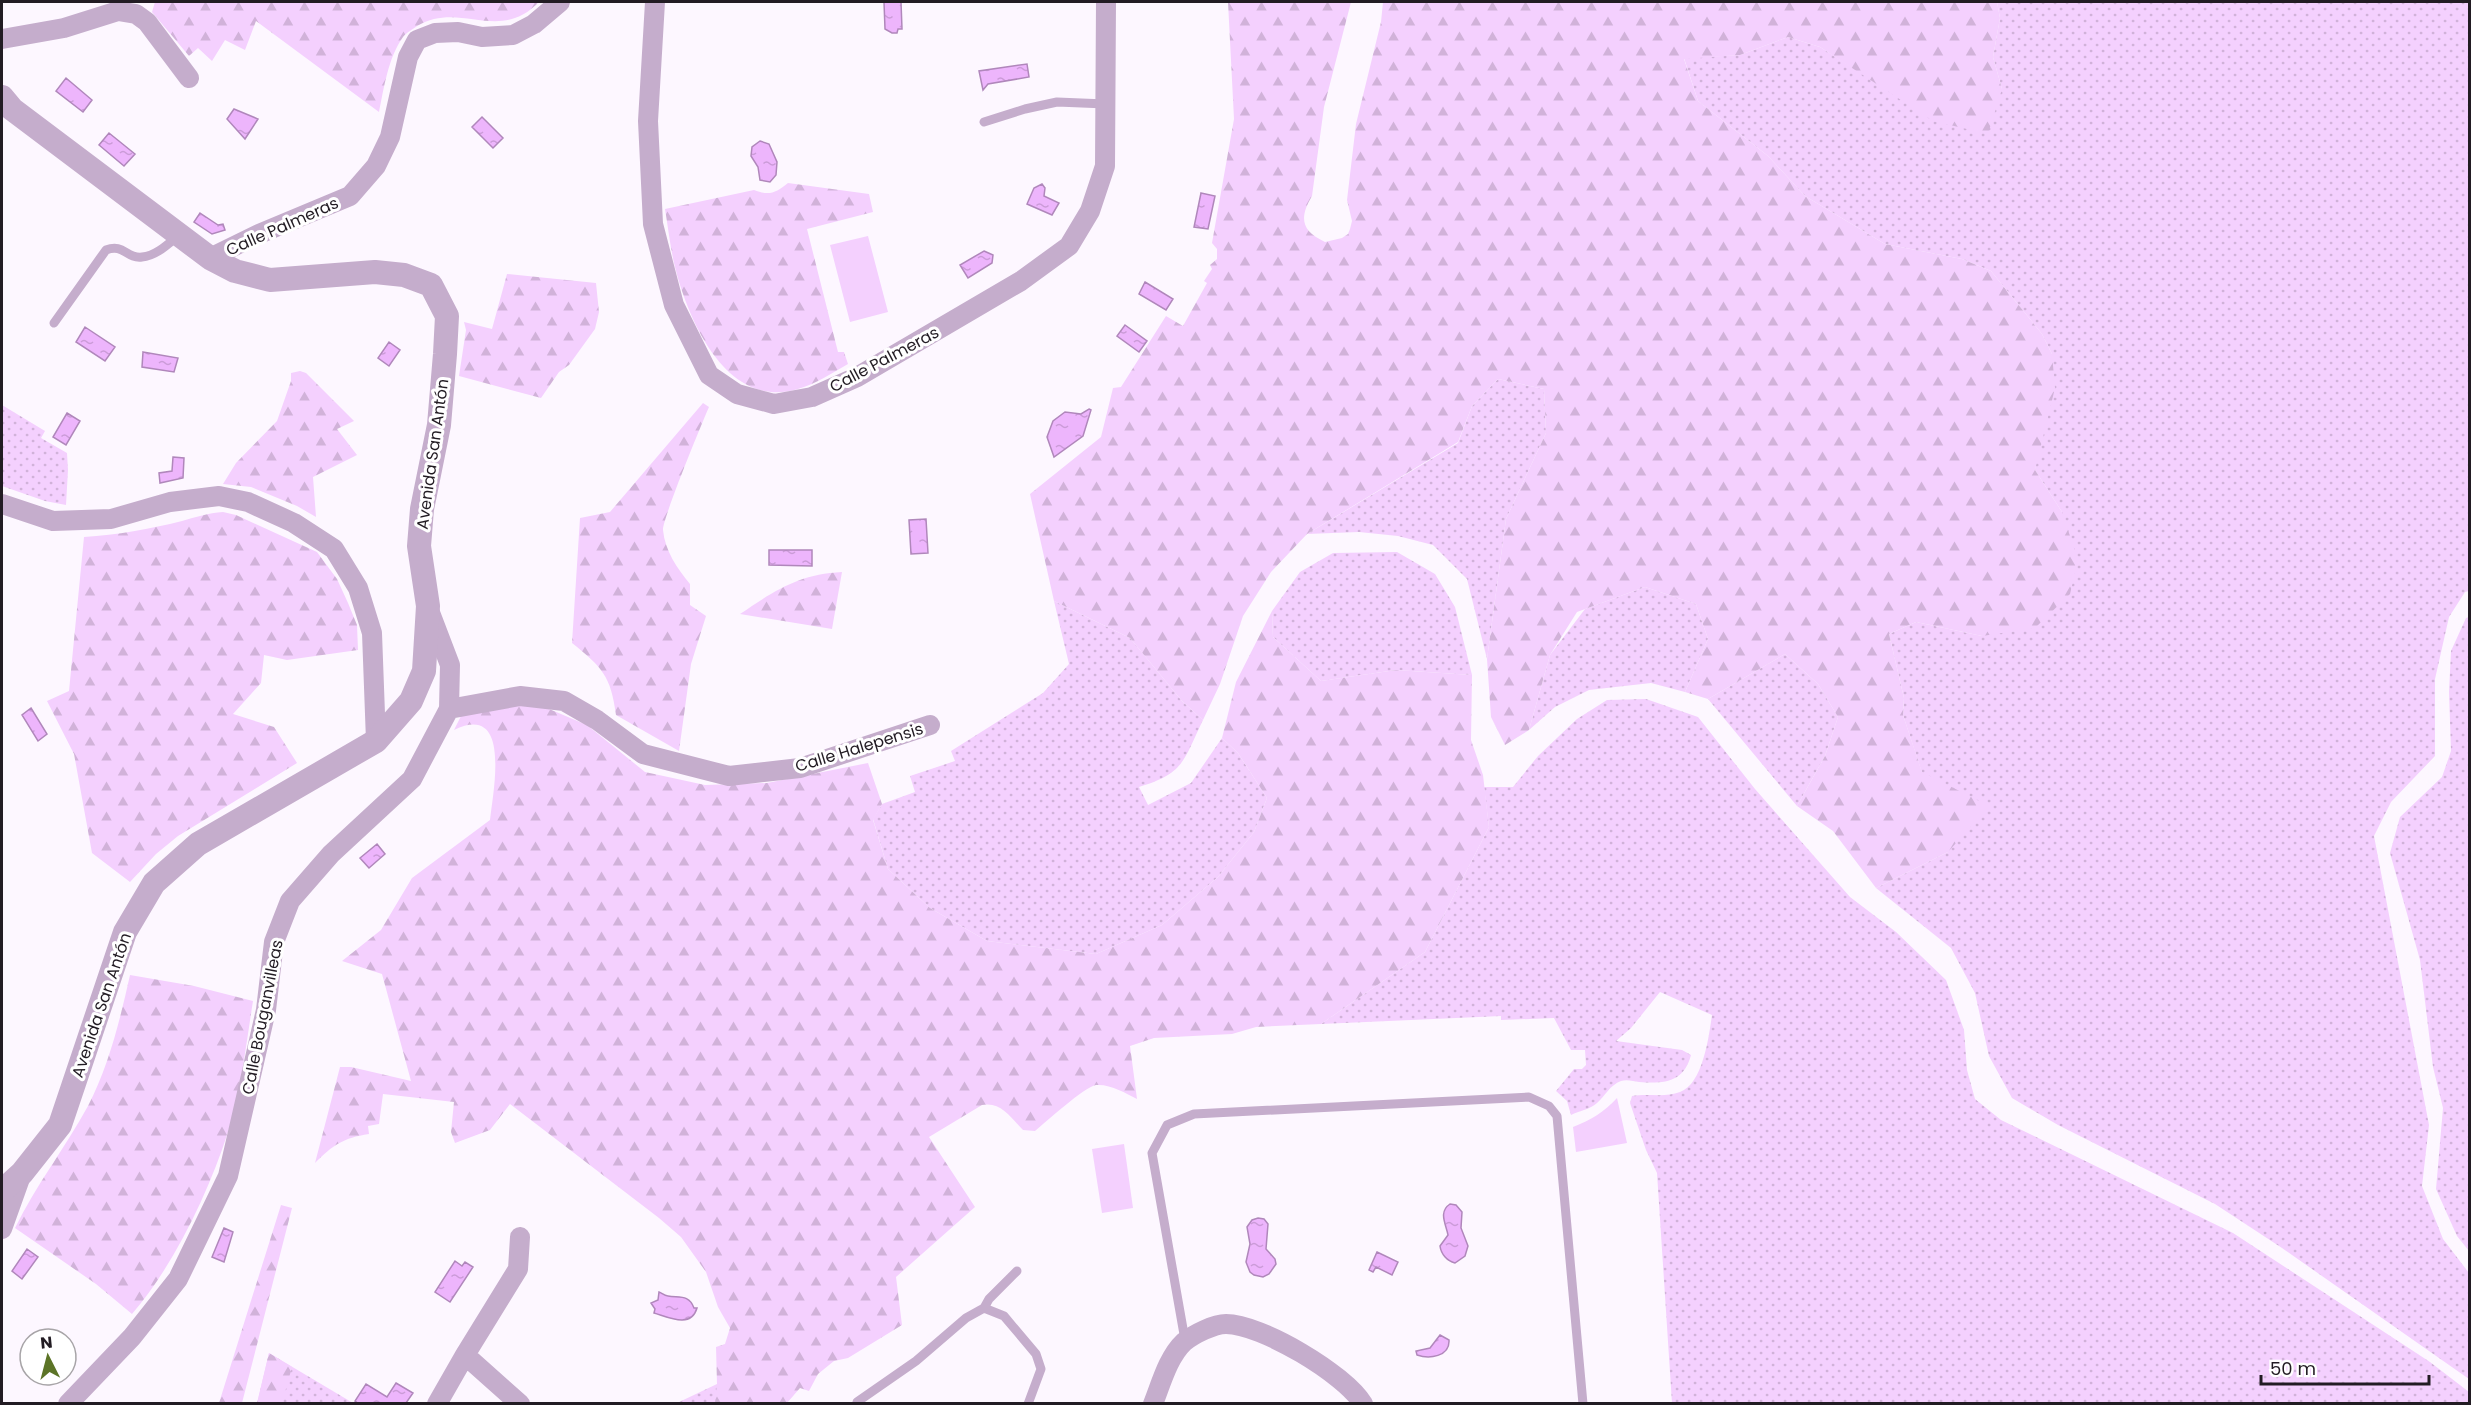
<svg xmlns="http://www.w3.org/2000/svg" width="2471" height="1405" font-family="Poppins,sans-serif">
	<style>
		.grass { fill: url(#grass-dots) }
		.forest { fill: url(#forest-firs) }
		.park { fill: #f4d0fe }
		.water { fill: url(#water-ripples); stroke: #b087bb; stroke-width: 1.5 }
		.lines { fill: none; stroke-linecap: round; stroke-linejoin: round }
		.service { stroke: #c5adcc; stroke-width: 9 }
		.minor { stroke: #c5adcc; stroke-width: 20 }
		.tertiary { stroke: #c5adcc; stroke-width: 24 }
		.labels { text-anchor: middle; stroke-width: 6; stroke-linejoin: round; paint-order: stroke }
		.street-label { font-size: 16px; fill: #221c23; stroke: #fff }
	</style>
	<defs>
		<pattern id="grass-dots" width="8" height="8" patternUnits="userSpaceOnUse" patternTransform="scale(1.5)"><rect width="8" height="8" fill="#f4d0fe"/><path d="M2 2h.1M6 6h.1" fill="none" stroke="#d1b2d9" stroke-width="1.8" stroke-linecap="round"/></pattern>
		<pattern id="forest-firs" width="22" height="20" patternUnits="userSpaceOnUse" patternTransform="scale(1.5)"><rect width="22" height="20" fill="#f4d0fe"/><path d="M5 1l3.5 6h-7zM16 11l3.5 6h-7z" fill="#d1b2d9"/></pattern>
		<pattern id="water-ripples" width="26" height="14" patternUnits="userSpaceOnUse" patternTransform="scale(1.5)"><rect width="26" height="14" fill="#edb5fc"/><path d="M2 4q2-2 4 0t4 0M15 11q2-2 4 0t4 0" fill="none" stroke="#cb9bd8"/></pattern>
	</defs>
	<rect width="100%" height="100%" fill="#fdf7ff"/>
	<path class="grass" d="M1997,2H2469V591L2465,592L2449,617L2435,679V756L2391,802L2374,836L2429,1125L2422,1186L2443,1239L2469,1273V1379L2282,1248L2215,1204L2058,1125L2012,1098L1989,1056L1975,993L1951,948L1876,888L1948,852L1903,715L1904,698L1889,634L1916,622L1982,636L2062,512L2035,470L2052,354L2042,334L1991,271L1962,259L1885,244L1805,196L1768,156L1698,101L1684,58L1740,55L1788,37L1820,47L1861,73L2002,89L1993,57L2000,18Z
		M1498,379L1544,389L1546,433L1506,519L1487,659L1467,579L1433,545L1398,536L1359,532L1307,534L1458,443L1472,406Z
		M2,405L45,431L41,438L67,453L68,470L66,505L45,501L2,486Z
		M1397,552L1435,574L1455,607L1472,675L1396,670L1321,681L1273,637L1272,611L1300,572L1333,553Z
		M1645,587L1696,604L1708,639L1685,692L1651,683L1589,690L1555,707L1529,730L1550,655L1585,609Z
		M1054,601L1130,638L1182,701L1203,720C1183,761 1185,773 1139,787L1148,805L1191,783L1222,738L1238,753L1267,798L1254,832L1218,877L1162,925L1096,954L987,941L930,908L888,869L873,819L882,804L915,792L910,776L955,761L951,751L1043,693L1069,664Z
		M2469,617H2470L2469,1251L2457,1236L2436,1189L2443,1108L2433,1067L2420,960L2390,853L2400,817L2442,777L2451,751L2449,692L2451,651L2466,618Z
		M1785,654L1818,684L1838,717L1825,756L1797,806L1708,699Z
		M1646,699L1698,717L1755,789L1850,897L1896,932L1946,980L1964,1030L1967,1070L1975,1099L2001,1120L2233,1233L2430,1362L2469,1392V1403H1672L1657,1173L1646,1150L1630,1103L1632,1096C1648,1093 1665,1098 1680,1092C1703,1084 1709,1036 1712,1015L1660,992L1631,1028L1616,1041L1682,1050L1691,1055C1684,1082 1665,1084 1639,1082C1634,1081 1626,1079 1621,1081C1610,1085 1605,1096 1597,1103C1591,1109 1579,1111 1571,1115L1567,1101L1556,1091L1574,1069H1582L1586,1065L1585,1050H1571L1554,1018L1501,1020V1016L1321,1024L1425,952L1489,827L1484,787H1513L1538,756L1577,719L1607,700Z
		M269,1353L353,1403L257,1404Z
		M717,1384L718,1403H677Z"/>
	<path class="forest" d="M155,2H539C498,44 461,0 417,26C413,29 406,33 403,37C388,58 384,88 379,112L256,21L245,50L225,40L212,61L198,48L189,56L152,12Z
		M1228,2H1351L1324,107L1312,196C1299,218 1301,231 1325,242L1342,238L1348,234L1350,229L1352,221L1347,200L1356,124L1381,22L1383,2H1997L2000,18L1993,57L2002,89L1988,134L1933,121L1820,47L1788,37L1740,55L1684,59L1698,101L1768,156L1805,196L1885,244L1962,259L1991,271L2042,334L2052,354L2055,388L2035,470L2062,512L2078,560L2070,594L2035,628L1982,636L1916,622L1889,634L1904,698L1903,715L1922,772L1989,806L1948,852L1876,888L1833,831L1797,806L1825,756L1838,717L1818,684L1785,654L1708,699L1685,692L1708,639L1696,604L1645,587L1577,612L1550,655L1529,730L1505,745L1491,717L1487,659L1506,519L1546,433L1544,389L1498,379L1472,406L1458,442L1307,534L1271,572L1243,616L1220,684L1203,720L1182,701L1130,638L1054,601L1030,494L1101,437L1113,388L1121,387L1166,316L1183,326L1207,283L1204,281L1212,269L1210,265L1217,259V249L1212,243L1234,119Z
		M788,183L869,194L873,212L807,229L838,352H844L848,364C832,373 816,384 798,389C726,411 687,318 674,263C670,245 668,227 665,209L754,190C769,196 776,193 788,183Z
		M507,274L596,283L599,312L595,329L569,365L559,372L541,398L459,376L466,330L464,322L492,329Z
		M300,371L306,373L354,421L337,429L357,455L313,477L316,517L297,506L251,487L223,484L236,463L277,421L291,381V373Z
		M703,403L709,407C702,423 662,520 663,530C665,551 677,568 690,584V605L706,616L691,664L679,751L616,715C611,676 602,667 572,643L580,518L610,512Z
		M223,512L236,515L317,552L337,579L348,603L357,625L358,650L287,660L264,655L261,683L233,714L274,727L297,763L178,836L156,854L130,882L92,853L74,754L47,701L69,691L84,537C117,535 150,529 182,521C196,517 208,513 223,512Z
		M842,572L832,629L740,614C774,591 799,574 842,572Z
		M1272,611L1273,637L1321,681L1396,670L1472,675L1471,740L1483,775L1489,827L1425,952L1321,1024L1256,1027L1232,1034L1154,1038L1130,1046L1137,1099C1125,1093 1111,1084 1096,1085C1084,1087 1046,1122 1035,1131L1023,1130C1011,1118 1001,1101 982,1105L929,1137L975,1207L896,1277L902,1325L848,1358L834,1361L818,1374L809,1391L800,1388L787,1403H715L717,1384L716,1347L725,1344L730,1328L718,1307L706,1272L681,1237L659,1218L510,1104L490,1130L455,1143L451,1132L454,1102L383,1094L379,1124L368,1126L369,1134C343,1138 333,1145 315,1163L340,1067H351L411,1081L382,974L342,961L381,930L412,878L490,820C493,791 512,702 454,730L461,716L518,703L542,706L587,725L645,772L705,785L767,783L868,763L882,804L873,820L888,869L930,908L987,941L1096,954L1162,925L1218,877L1254,832L1267,798L1238,753L1222,738L1236,682Z
		M130,975L194,986L253,1001C246,1045 241,1090 228,1132C208,1194 174,1265 132,1314L96,1284L15,1228C36,1185 65,1148 88,1106C109,1065 120,1020 130,975Z
		M281,1205L292,1208L242,1403H219Z
		M269,1353L292,1367L282,1403H257Z"/>
	<path class="park" d="M868,236L888,312L850,322L830,245Z
		M1617,1098L1627,1143L1576,1152L1573,1127C1591,1120 1604,1112 1617,1098Z
		M1124,1144L1133,1208L1102,1213L1092,1149Z"/>
	<path class="water" d="M884,2H901L902,29H898L897,33H892L885,29Z
		M1027,64L1029,77L988,84L983,90L979,71Z
		M66,78L92,100L83,112L56,91Z
		M234,109L258,119L245,139L227,119Z
		M482,117L503,138L493,148L472,127Z
		M109,133L135,154L124,166L99,145Z
		M760,141L769,144L777,162L776,175L770,182L760,180L758,167L751,156L752,147Z
		M1042,184L1045,188L1044,196L1059,203L1052,215L1027,204L1034,188Z
		M1201,193L1215,196L1208,229L1194,227Z
		M200,213L218,225L223,224L225,230L212,234L194,222Z
		M984,251L993,255L992,263L968,278L960,265Z
		M1145,282L1173,299L1166,310L1139,294Z
		M1125,325L1147,341L1139,352L1117,336Z
		M85,327L115,347L105,361L76,342Z
		M389,342L400,350L389,366L378,358Z
		M143,352L178,358L174,372L142,367Z
		M1089,409L1091,410L1083,436L1054,457L1047,437L1053,421L1065,412L1081,414Z
		M67,413L80,421L66,445L53,437Z
		M173,457L184,458L183,478L160,483L159,473L172,471Z
		M926,519L928,553L911,554L909,520Z
		M769,550H812V566L769,565Z
		M31,708L47,734L38,741L22,715Z
		M377,844L385,854L369,868L360,858Z
		M1450,1204L1456,1205L1462,1212L1461,1228L1468,1246L1465,1256L1455,1263C1447,1261 1441,1254 1440,1246L1448,1235C1446,1224 1438,1212 1450,1204Z
		M1258,1218L1264,1219L1268,1224L1266,1249L1275,1259L1276,1264L1269,1274L1263,1277L1254,1275L1250,1272L1246,1262L1250,1244L1247,1227L1252,1220Z
		M224,1228L233,1232L224,1262L212,1257Z
		M27,1249L38,1257L22,1279L12,1271Z
		M1377,1252L1398,1262L1392,1275L1376,1267L1373,1272L1369,1270Z
		M455,1261L462,1266L465,1262L473,1267L450,1302L435,1292Z
		M659,1292C662,1293 664,1296 668,1296C679,1298 689,1294 694,1308H697C691,1329 668,1317 654,1313L655,1309L651,1303L658,1300Z
		M1440,1335L1449,1340C1450,1357 1429,1359 1417,1355L1416,1351L1430,1348Z
		M396,1383L413,1393L406,1403L359,1404L355,1401L366,1384L387,1397Z"/>
	<g class="lines">
		<path class="service" d="M984,122L1025,109L1057,102L1106,104
			M54,323L106,250C124,243 126,259 142,257C156,256 168,244 179,235
			M984,1308L989,1299L1017,1271
			M1185,1340L1152,1153L1167,1125L1194,1114L1529,1097L1549,1106L1557,1116L1583,1404
			M857,1402L916,1361L966,1318L984,1308L1004,1316L1036,1354L1041,1369L1028,1404"/>
		<path class="minor" d="M655,2L648,121L653,224L674,305L709,375L737,394L774,404L812,397L857,377L1021,281L1069,246L1090,211L1105,166L1106,2
			M2,39L64,28L118,11L136,14L147,22L189,78
			M210,258L259,234L350,196L376,166L390,137L408,57L417,40L435,33L458,32L482,37L513,35L534,24L560,2
			M2,504L53,521L111,519L170,502L219,496L248,502L294,523L334,549L358,588L372,633L376,741
			M449,709L520,696L564,701L597,720L643,754L729,776L800,768L930,725
			M2,1229L22,1173
			M520,1237L518,1269L465,1355L520,1404
			M68,1404L132,1337L178,1279L228,1176L266,1010L274,942L290,901L331,854L412,779L449,709L450,665L429,610
			M437,1404L465,1355
			M1153,1404C1161,1384 1168,1357 1184,1342C1194,1334 1214,1324 1226,1324C1261,1324 1345,1374 1363,1404"/>
		<path class="tertiary" d="M2,97L12,109L210,258L235,271L270,280L375,272L404,275L431,285L447,316L445,354L439,425L422,509L419,546L428,606L424,671L411,701L376,741L198,844L154,883L125,932L60,1125L22,1173L2,1191"/>
	</g>
	<g class="labels">
		<g class="street-label">
			<text transform="translate(282 226) rotate(-24)" y="6">Calle Palmeras</text>
			<text transform="translate(884 359) rotate(-28)" y="6">Calle Palmeras</text>
			<text transform="translate(432 454) rotate(-82)" y="6">Avenida San Antón</text>
			<text transform="translate(859 747) rotate(-17)" y="6">Calle Halepensis</text>
			<text transform="translate(101 1005) rotate(-71)" y="6">Avenida San Antón</text>
			<text transform="translate(262 1017) rotate(-79)" y="6">Calle Bouganvilleas</text>
		</g>
	</g>
	<rect width="2471" height="1405" fill="none" stroke="#221c23" stroke-width="6"/>
	<g transform="translate(48 1357) rotate(354)"><circle r="28" fill="#ffffff" stroke="#a7a4a7" stroke-width="1.5"/>
	<path d="M0-4.5L10 22L0 15L-10 22Z" fill="#5c7427"/>
	<text y="-9" font-size="16" font-weight="bold" text-anchor="middle" fill="#221c23">N</text>
	</g>
	<path d="M2261 1375v9h168v-9" fill="none" stroke="#221c23" stroke-width="3"/>
	<text x="2270" y="1375" font-size="18" fill="#221c23" stroke="#ffffff" stroke-width="4.5" paint-order="stroke">50 m</text>
</svg>
